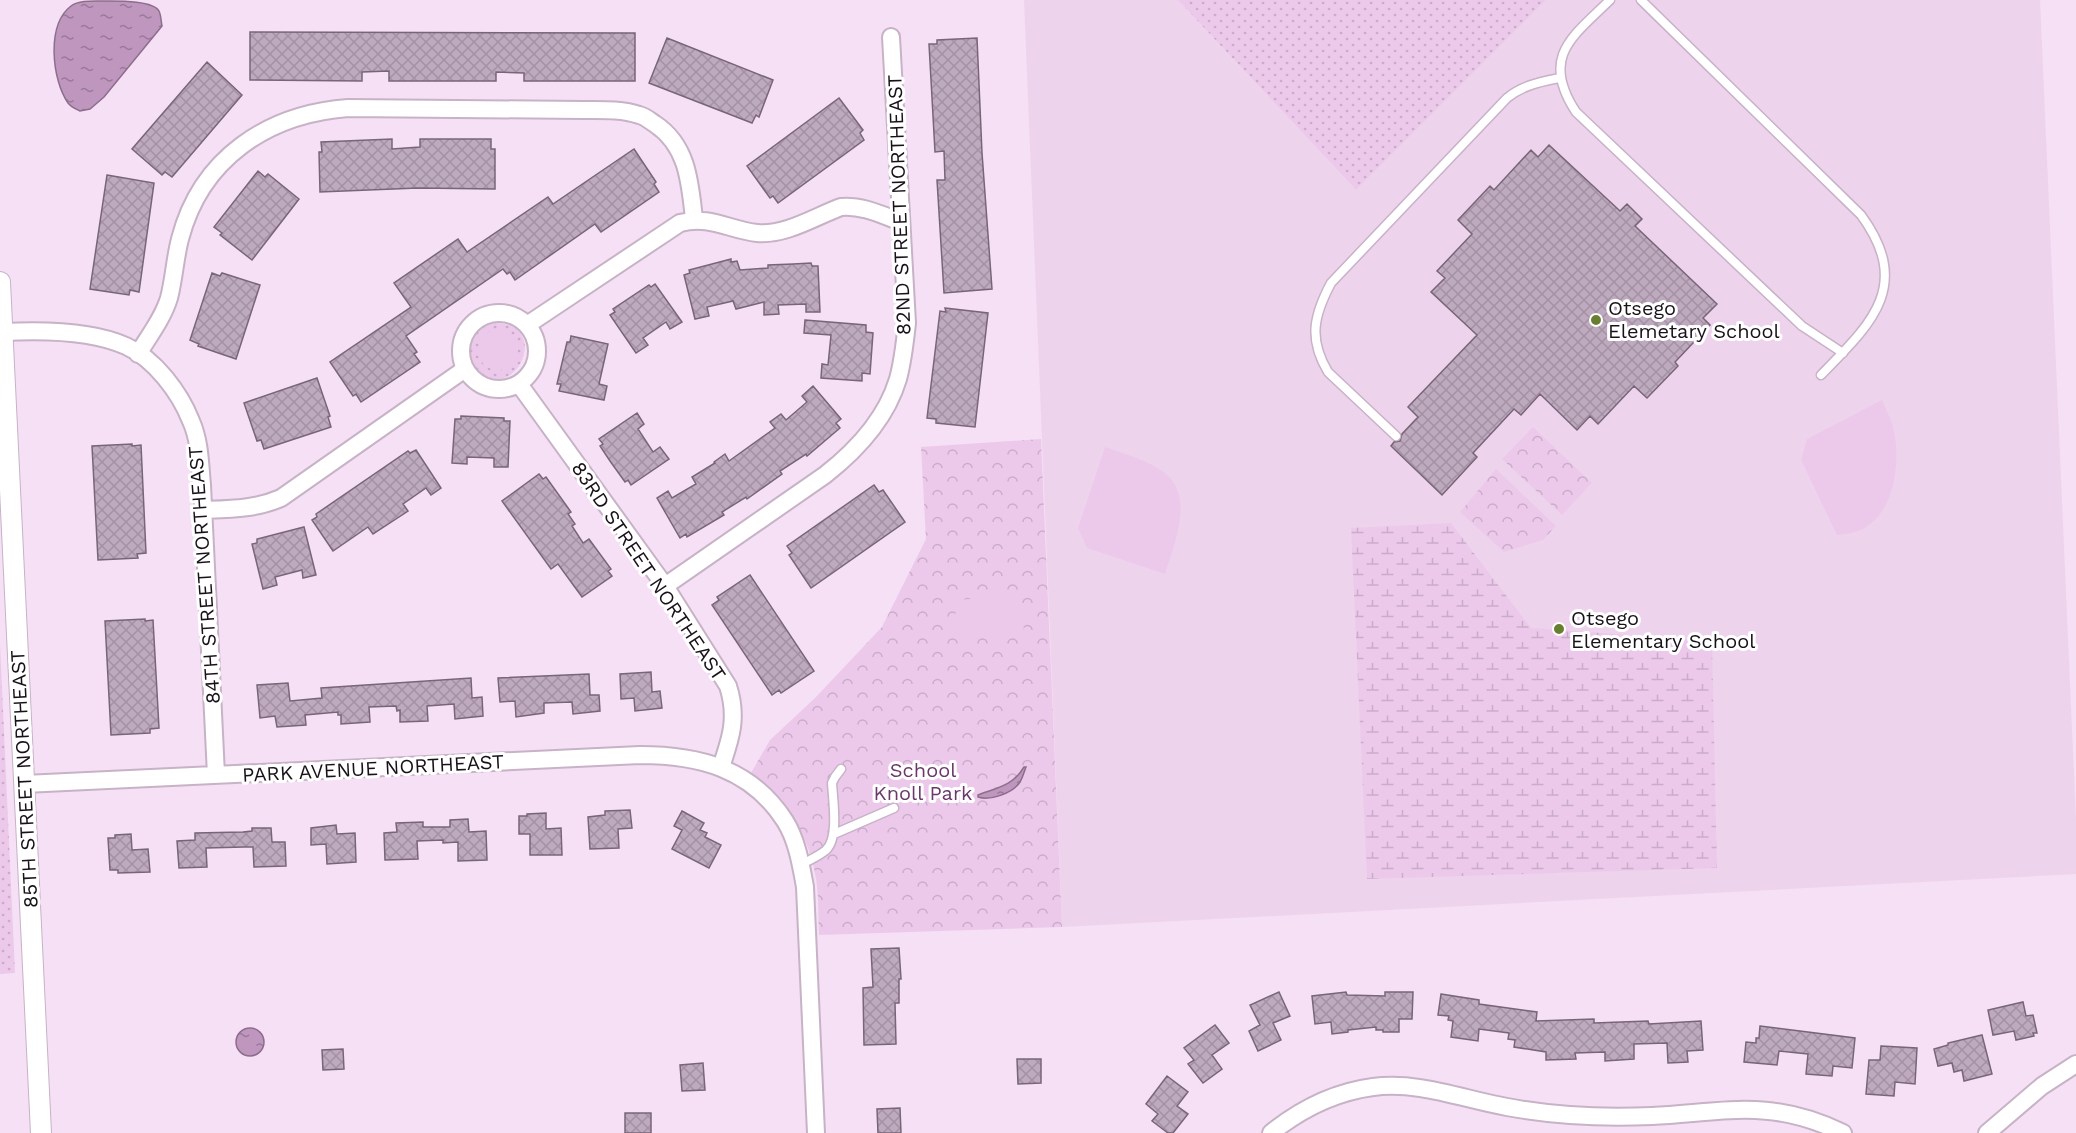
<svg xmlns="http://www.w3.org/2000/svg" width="2076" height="1133" font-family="'Work Sans',sans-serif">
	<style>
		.built { fill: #eed3ed }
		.grass { fill: url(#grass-dots); fill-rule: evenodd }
		.forest { fill: url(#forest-crowns) }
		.wetland { fill: url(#wetland-marsh) }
		.garden { fill: #ecc9eb }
		.water { fill: url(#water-ripples); stroke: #8c6e8c; stroke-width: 1.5 }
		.building { fill: url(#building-cross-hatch); stroke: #786578; stroke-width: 1.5 }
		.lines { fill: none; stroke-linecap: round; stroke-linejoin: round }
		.service-casing { stroke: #c7b2c6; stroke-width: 11 }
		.minor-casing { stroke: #c7b2c6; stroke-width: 20 }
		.tertiary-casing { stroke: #c7b2c6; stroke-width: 22 }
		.service { stroke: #fff; stroke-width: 8 }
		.minor { stroke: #fff; stroke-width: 16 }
		.tertiary { stroke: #fff; stroke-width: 20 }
		.poi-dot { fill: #687f31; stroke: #fff; stroke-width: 2 }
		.labels { text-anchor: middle; stroke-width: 6; stroke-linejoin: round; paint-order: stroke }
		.street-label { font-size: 20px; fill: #181118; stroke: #fff }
		.poi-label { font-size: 20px; fill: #181118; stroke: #fff; text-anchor: start }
		.park-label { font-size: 20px; fill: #6a386b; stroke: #fff }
	</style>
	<defs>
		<pattern id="grass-dots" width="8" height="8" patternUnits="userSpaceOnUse" patternTransform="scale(1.5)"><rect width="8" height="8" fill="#ecc9eb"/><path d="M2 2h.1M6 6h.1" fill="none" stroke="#caacc9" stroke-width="1.8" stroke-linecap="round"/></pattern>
		<pattern id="forest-crowns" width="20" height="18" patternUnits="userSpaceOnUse" patternTransform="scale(1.5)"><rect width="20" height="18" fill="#ecc9eb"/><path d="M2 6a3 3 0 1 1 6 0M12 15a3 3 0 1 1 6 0" fill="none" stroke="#caacc9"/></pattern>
		<pattern id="wetland-marsh" width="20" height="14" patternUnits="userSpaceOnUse" patternTransform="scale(1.5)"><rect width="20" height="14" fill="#ecc9eb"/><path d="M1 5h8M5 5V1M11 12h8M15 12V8" fill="none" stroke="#caacc9"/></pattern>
		<pattern id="water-ripples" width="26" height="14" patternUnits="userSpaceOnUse" patternTransform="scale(1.5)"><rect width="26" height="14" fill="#be96be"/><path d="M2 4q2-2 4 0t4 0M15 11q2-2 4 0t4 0" fill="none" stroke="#997999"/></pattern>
		<pattern id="building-cross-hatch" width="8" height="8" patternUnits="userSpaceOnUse" patternTransform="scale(1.5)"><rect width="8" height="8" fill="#beaabe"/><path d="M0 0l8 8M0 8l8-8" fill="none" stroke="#a391a3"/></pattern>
	</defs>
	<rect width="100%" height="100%" fill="#f6e0f5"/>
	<path class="built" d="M1024,0H1178L1356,190L1546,0H2040L2076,820V874L1062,927Z"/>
	<path class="grass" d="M1178,0H1546L1356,190Z
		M493,323C554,322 515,406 478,370C461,352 473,329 493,323ZM489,332L514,339C519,351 517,360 506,368L480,342Z
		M0,644L15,973L0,974Z"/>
	<path class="forest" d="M1533,427L1592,483L1562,515L1502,459Z
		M1041,439L1062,927L819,935C818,917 819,897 816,879C809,834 786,801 751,773L770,740L815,698L882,627L926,539L921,447Z
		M1496,469L1556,526L1543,540L1504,552L1460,512Z"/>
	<path class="wetland" d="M1451,523L1531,628L1712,641L1717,868L1367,879L1351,528Z"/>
	<path class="garden" d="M478 350a20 20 0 1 1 40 0a20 20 0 1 1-40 0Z
		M1882,400C1886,410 1892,420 1894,431C1901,465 1894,520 1855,532C1850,534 1843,534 1837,535L1801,460L1807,439Z
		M1105,447C1125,454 1148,460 1165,473C1195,497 1174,545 1165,574L1087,548L1078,528Z
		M1022,596L1024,635L957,639L955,600Z"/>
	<path class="water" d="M103,1C117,1 153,0 159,11C161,15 161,21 162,26L104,97L90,109L80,111C76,109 71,107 68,103C52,80 46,25 71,6C79,0 93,1 103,1Z
		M1024,767H1026C1024,772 1023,777 1020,782C1013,793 991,801 978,797V795C996,788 1013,786 1024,767Z
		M236 1042a14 14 0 1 1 28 0a14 14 0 1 1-28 0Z"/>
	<path class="building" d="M250,32L635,33V81H524V73L496,72V81H389V71L362,72V81L250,80Z
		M667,38L773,80L759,117L756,115L752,123L649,83Z
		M977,38L982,153L992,289L944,293L937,180H945L944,151L935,152L929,44H937V40Z
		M207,62L242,95L172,177L165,172L162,175L132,149Z
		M839,98L863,130L860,133L864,140L778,203L773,196L770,198L747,166Z
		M392,139V149L420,147V139H491V149H495V189L418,188L320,192L319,152H322L321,142Z
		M1549,145L1620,211L1627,204L1642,219L1635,226L1717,304L1703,318L1710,325L1675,362L1678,366L1647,398L1634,386L1598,424L1590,416L1577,430L1540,394L1521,415L1514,409L1473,453L1477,457L1442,495L1391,446L1394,442L1400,441L1402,434L1418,417L1408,407L1477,335L1431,292L1445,278L1437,271L1472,234L1458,220L1490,186L1494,190L1531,150L1538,157Z
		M634,149L656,182L654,184L659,192L601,232L595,224L515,280L510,272L507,274L503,269L406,336L417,352L414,354L420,362L361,402L356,394L353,396L330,362L411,307L394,283L458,239L467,252L548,197L553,204Z
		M258,171L265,177L268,174L299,199L252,260L220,235L222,233L214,227Z
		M107,175L154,183L139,292L130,290L129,295L90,289Z
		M731,259V262L737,261L740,270L768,268V265L793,264L811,263L812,266H818L820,312H806V304L778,305L779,314L764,315V302L736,309L733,301L707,307L709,316L695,319L684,275L690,273L689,270Z
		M212,273L220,276L222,273L260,285L236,359L198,346L199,344L190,340Z
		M655,284L682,322L670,329L666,322L643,338L648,345L636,353L610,315L615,312L613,309L649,285L651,287Z
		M945,308L988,313L975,427L936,423V419L927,418L940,311L946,312Z
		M805,320L866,325V332L873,333L870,374L862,373V381L821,378L822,364L828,365L831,335L804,333Z
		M571,336L608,344L599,384L607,386L604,400L559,391L561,384H557L567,342H570Z
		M317,378L330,416L328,417L331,427L264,449L261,440L257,441L244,403Z
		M813,386L841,419L836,423L840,428L807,456L806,454L780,471L782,474L747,499L746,497L722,512L724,515L687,537L686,534L680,538L657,498L668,491L672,498L696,484L692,477L715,463L714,462L725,454L729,461L775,428L770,422L781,414L786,420L807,402L802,396Z
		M637,413L644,424L638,429L653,452L660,447L669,459L631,485L628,480L625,482L610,461L600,446L603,444L599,439Z
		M461,416L504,418V421H510L508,467H494V458L467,457V464L452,463L455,419H461Z
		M132,444V446L141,445L146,553L137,554L138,558L98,560L92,446Z
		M416,450L441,488L431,495L426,488L403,504L408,511L396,519L373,534L368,527L333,551L312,520L317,517L316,514L408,451L410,453Z
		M539,474L543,479L546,477L571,512L568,514L575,524L572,526L583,543L589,539L611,569L608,571L612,576L582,597L558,564L551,569L502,501Z
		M874,485L879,492L883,490L905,522L811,588L789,555L792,553L787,546Z
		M304,527L316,575L303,578L302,570L275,577L277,585L263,589L252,544L257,543V539Z
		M750,575L814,671L781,693L779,690L772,695L712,605L719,600L717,597Z
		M145,619V621L153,620L159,728L150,729V733L111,735L105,621Z
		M651,672L652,692L660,691L662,708L635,711L634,698L621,699L620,674Z
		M589,674L590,695H599L600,711L573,714L572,702L544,703V713L516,717L515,701L500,702L498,678Z
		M471,678L472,698L482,697L483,716L455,719L454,704L427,706L428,721L400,722V710L397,711L396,706L369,707L370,722L341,724V715H338V712L305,715L306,725L277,727L275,716L260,718L257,685L288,683L290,701L322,698L321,688Z
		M630,810L632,828L618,829L619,848L590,849L588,817L605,815V811Z
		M682,811L704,823L700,830L707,833L705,837L721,845L709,868L672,849L682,830L674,826Z
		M546,813V829L561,828L562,855H530V834H519V816H527V814Z
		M468,819L469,832L486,831L487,860L458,861V842L443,843V840L417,841L418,859L385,860L384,833L397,832L396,823L423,822V827H450V820Z
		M336,825L337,834L355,833L356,862L327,864L326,844L311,845V828Z
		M252,828H271L272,842H285L286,866L254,867L253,847H244L206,848L207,867L179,868L177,841L195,840V833L243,832L252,831Z
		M131,834L132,850L148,849L150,872L118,873V870H110L108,838H115V835Z
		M899,948L901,979H899V1003H895L896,1044L864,1045L863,988L873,987L871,949Z
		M1279,992L1290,1016L1273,1023L1281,1040L1258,1051L1249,1031L1260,1025L1250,1005Z
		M1346,992L1347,995L1385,996V992H1413L1412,1019H1399V1032H1383V1030H1376V1027L1348,1030V1032L1332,1034L1331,1022L1315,1024L1312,996Z
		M1441,994L1479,1000V1004L1537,1012L1536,1021L1594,1019V1023L1648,1021L1649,1024L1701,1021L1703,1050L1687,1051L1688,1062L1668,1063L1667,1043L1634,1044V1059L1605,1061V1052L1575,1053L1576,1059L1546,1060V1052L1514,1047L1515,1040L1508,1039L1509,1033L1479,1029L1478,1041L1451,1037L1453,1021L1448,1020L1449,1016L1438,1015Z
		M2023,1002L2026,1016L2033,1015L2037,1033H2033L2034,1036L2016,1040L2014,1031L1993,1035L1988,1010Z
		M1215,1025L1229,1043L1212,1055L1222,1069L1203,1083L1188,1064L1194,1060L1184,1048Z
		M1760,1026L1855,1038L1852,1068L1833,1066L1832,1076L1806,1074L1808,1054L1779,1051L1777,1065L1744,1062L1746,1042L1756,1043V1038H1759Z
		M1982,1035L1992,1074L1964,1081L1962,1070L1954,1072L1952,1063L1938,1066L1934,1049L1948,1045V1043Z
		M1881,1046L1917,1048L1915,1084L1895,1082L1894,1096L1866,1094L1869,1060H1880Z
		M343,1049L344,1069L323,1070L322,1050Z
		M1017,1059H1041V1083L1018,1084Z
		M703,1063L705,1090L682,1091L680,1065Z
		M1167,1076L1188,1092L1177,1106L1188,1114L1173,1133H1168L1152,1121L1158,1114L1146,1104Z
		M900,1108L901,1133H878L877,1109Z
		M625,1113H651V1133H625Z"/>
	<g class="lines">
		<defs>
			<path id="service" d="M1610,0C1572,37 1540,57 1576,112L1802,326L1843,353
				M1641,0L1861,215C1913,286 1871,324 1821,375
				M1396,436L1328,372C1308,339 1314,315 1331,283L1507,98C1523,85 1540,82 1560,78
				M834,834L894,808
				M801,865C809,860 819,856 826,850C839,838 833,801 832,783L835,777L841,769"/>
			<path id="minor" d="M461 351a38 38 0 1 1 76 0a38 38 0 1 1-76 0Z
				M527,325L680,223C710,215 729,230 757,233C785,236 816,216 841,207C862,205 882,215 901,222
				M3,332C41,330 91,330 126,346C155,359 180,393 191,421C200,441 200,464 202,485L216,775
				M138,354C149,336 163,318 169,298C174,279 175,258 180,239C201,158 268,114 348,108L583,110C601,110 622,109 639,115C645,116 650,121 655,124C688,146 690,183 694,219
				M519,384L665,586L728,686C738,717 731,738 721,767
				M203,510C231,509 256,509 281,498L465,369
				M665,586L825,475C857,450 886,419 898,379C903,361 905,342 907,323L891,37
				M24,784L640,755C698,755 751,768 785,821C797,840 801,865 805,887L816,1133
				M1271,1133C1301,1109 1335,1092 1373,1087C1419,1081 1462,1099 1507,1107C1554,1116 1605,1118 1652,1116C1726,1112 1771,1098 1843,1133
				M1987,1133L2042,1086L2076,1064"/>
			<path id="tertiary" d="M0,282L41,1133"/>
		</defs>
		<use href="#service" class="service-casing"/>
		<use href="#minor" class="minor-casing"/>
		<use href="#tertiary" class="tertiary-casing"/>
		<use href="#service" class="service"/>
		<use href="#minor" class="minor"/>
		<use href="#tertiary" class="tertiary"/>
	</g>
	<g class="poi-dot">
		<circle cx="1596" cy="320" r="6"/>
		<circle cx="1559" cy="629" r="6"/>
	</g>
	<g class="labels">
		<g class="street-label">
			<text transform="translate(899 205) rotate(-92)" y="7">82ND STREET NORTHEAST</text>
			<text transform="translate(649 571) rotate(56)" y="7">83RD STREET NORTHEAST</text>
			<text transform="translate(204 575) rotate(-94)" y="7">84TH STREET NORTHEAST</text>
			<text transform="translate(373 768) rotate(-3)" y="7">PARK AVENUE NORTHEAST</text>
			<text transform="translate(24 779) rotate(-93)" y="7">85TH STREET NORTHEAST</text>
		</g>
		<g class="poi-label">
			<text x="1608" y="315">Otsego<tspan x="1608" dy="23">Elemetary School</tspan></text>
			<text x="1571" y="625">Otsego<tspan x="1571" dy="23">Elementary School</tspan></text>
		</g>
		<g class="park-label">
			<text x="923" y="777">School<tspan x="923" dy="23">Knoll Park</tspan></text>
		</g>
	</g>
</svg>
